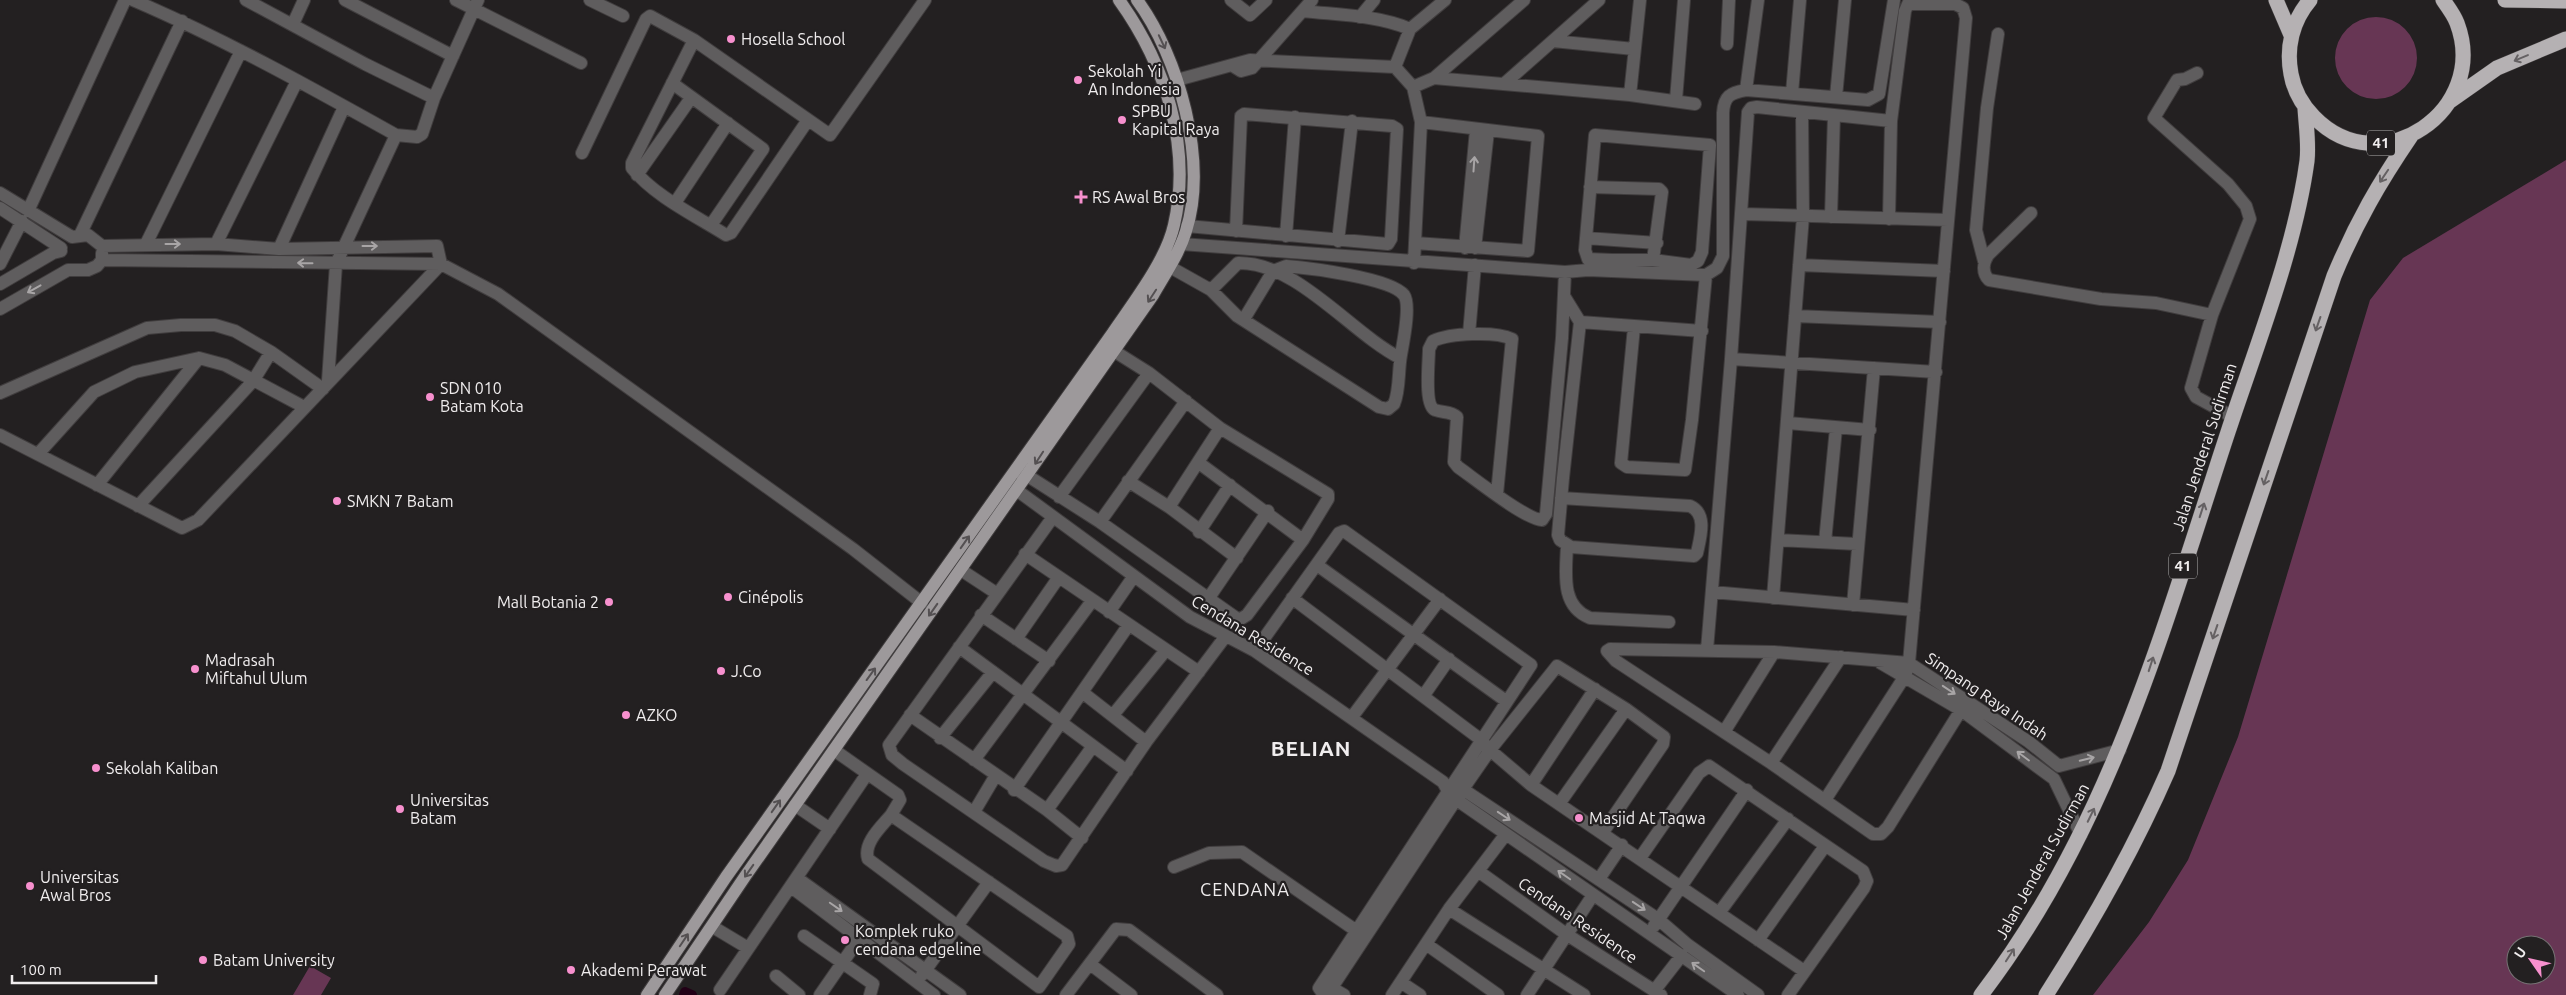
<svg xmlns="http://www.w3.org/2000/svg" width="2566" height="995" font-family="Ubuntu,sans-serif">
	<style>
		.green { fill: #673654; fill-rule: evenodd }
		.lines { fill: none; stroke-linecap: round; stroke-linejoin: round }
		.canal { stroke: #220016; stroke-width: 10 }
		.minor-casing { stroke: #403d3e; stroke-width: 14 }
		.major-casing { stroke: #403d3e; stroke-width: 14 }
		.highway-casing { stroke: #403d3e; stroke-width: 16 }
		.minor { stroke: #5f5d5e; stroke-width: 12 }
		.major { stroke: #9d999b; stroke-width: 12 }
		.highway { stroke: #b5b1b3; stroke-width: 15 }
		.oneway { stroke: #545052 }
		.oneway2 { stroke: #656163 }
		.oneway3 { stroke: #a8a5a6 }
		.poi-dot { fill: #f790ce; stroke: #232021; stroke-width: 2 }
		.labels { text-anchor: middle; stroke-width: 4.5; stroke-linejoin: round; paint-order: stroke }
		.shield { fill: #232021; stroke: #b2b0b0; stroke-width: 1 }
		.shield-label { font-size: 15px; font-weight: bold; fill: #f0edee }
		.poi-label { font-size: 16px; fill: #f0edee; stroke: #232021; text-anchor: start }
		.street-label { font-size: 16px; fill: #f0edee; stroke: #232021 }
		.neighbourhood-label { font-size: 18px; letter-spacing: 1px; fill: #f0edee; stroke: #232021 }
		.district-label { font-size: 21px; font-weight: bold; letter-spacing: 1px; fill: #f0edee; stroke: #232021 }
	</style>
	<rect width="100%" height="100%" fill="#232021"/>
	<path class="green" d="M2335 58a41 41 0 1 1 82 0a41 41 0 1 1-82 0Z
		M2566,160V995H2093L2149,922L2188,860L2238,737L2370,300L2403,258ZM2516,945H2546V975H2516Z
		M310,966L331,978L321,995H293Z"/>
	<g class="lines">
		<path class="canal" d="M684,995L685,992L692,995"/>
		<defs>
			<path id="minor" d="M133,0C224,39 310,87 396,135L417,137L422,134L434,98L478,0
				M246,0L365,64L434,98
				M345,0L453,56
				M456,0L581,63
				M590,0L623,16
				M1231,0L1250,15L1266,0
				M1303,11C1338,15 1377,15 1410,29
				M1360,17L1374,0
				M293,24L304,0
				M694,40L632,163V168C654,196 696,216 726,235L731,233L808,120
				M1553,41L1634,49
				M1727,44L1729,0
				M1233,66L1241,71L1252,68L1312,0
				M1395,67L1410,29L1445,0
				M2197,73L2185,79L2177,80L2154,118L2228,184L2246,206L2250,219L2212,315L2191,388L2196,397L2233,417
				M1434,78L1630,95L1695,104
				M1177,80L1250,60L1395,67L1413,87L1434,78L1524,0
				M672,83L763,149L711,225
				M1505,83L1599,0
				M1413,87L1421,122L1414,263
				M1746,90L1758,0
				M1792,93L1800,0
				M1630,95L1640,0
				M1836,97L1845,0
				M1676,100L1684,0
				M582,153L646,19L650,16L694,40L830,135L925,0
				M637,175L691,98
				M1590,187L1659,189L1662,192L1653,260
				M0,193L72,237L88,235L102,246L216,244L279,249L437,246L441,264
				M675,203L728,123
				M0,208L61,248
				M28,211L125,0
				M2031,213L1988,255C1983,263 1982,273 1989,280L2101,299L2156,303L2212,315
				M1742,214L1948,220
				M1831,217L1834,115L1891,121
				M1187,226L1388,244L1391,239L1397,129L1392,126L1244,114L1241,116L1236,231
				M80,235L182,21
				M1286,236L1295,117
				M1586,238L1657,243
				M1338,241L1352,121
				M1415,243L1528,251L1538,136L1421,122
				M146,244L241,51
				M216,244L297,81
				M1181,244L1565,272L1588,270L1706,275L1717,268L1723,256V113C1724,96 1730,93 1746,90L1868,100L1879,94L1894,0
				M1465,248L1476,130
				M1475,248L1488,131
				M279,249L344,107
				M102,260L441,264L498,294L853,549L922,603
				M1612,260L1588,259L1585,250L1595,135L1710,145L1702,252L1698,261L1691,265L1653,260H1612L1614,271
				M1984,261L1976,230L1987,108L1998,34
				M0,264L22,221
				M1799,265L1944,271
				M1170,267L1211,290L1237,316L1379,407L1388,409L1394,404C1400,390 1398,371 1401,355C1403,343 1411,305 1404,295C1391,278 1309,268 1286,266L1273,271L1244,319
				M0,284L53,253L61,251
				M1211,290L1238,263C1297,262 1351,333 1400,358
				M0,309L68,270H88L97,266L102,260V253
				M1795,316L1940,322
				M1580,322L1702,331
				M1634,327L1621,463L1627,467L1685,470L1692,420L1706,275
				M1469,334L1475,265
				M1731,359L1936,372
				M328,381L336,264L396,135
				M0,393L147,328L181,325H215L235,331L271,352L323,389
				M1788,423L1870,430
				M0,435L182,528L198,520L441,264
				M38,454L94,392L135,372L199,358L225,365L304,407
				M1199,463L1303,540
				M1028,476L1100,522L1239,620L1247,615L1303,540L1328,499V494L1220,428L1149,373L1114,351
				M1128,481L1169,507L1237,558
				M97,485L199,358
				M1018,491L1190,617L1255,651L1443,782L1448,791L1457,800L1738,995
				M1497,494L1512,339C1496,331 1450,333 1433,341L1429,349C1429,361 1424,405 1435,410C1443,413 1451,411 1457,417L1454,462L1458,467C1475,479 1525,519 1542,520L1546,514L1562,338L1565,272
				M1059,497L1149,373
				M1561,498L1690,506C1708,514 1700,538 1697,553L1694,556L1571,547L1560,540L1558,535L1563,478L1580,322L1564,296
				M138,506L253,381L271,352
				M1169,507L1220,428
				M1053,517L889,745L892,755L903,764L1044,861L1056,866L1062,865L1146,742L1225,637
				M1100,522L1186,401
				M1199,532L1230,485
				M1778,540L1857,544
				M1825,542L1836,428
				M1567,545C1566,573 1560,606 1590,618L1669,622
				M1025,554L1199,672
				M1317,565L1506,701
				M961,570L996,593
				M1712,592L1914,610
				M1292,598L1480,739L1490,750L1531,785L1804,971
				M1773,598L1803,216L1802,113
				M1208,599L1268,511
				M1853,605L1874,368
				M1109,612L1134,576
				M981,615L1049,661
				M1016,639L1059,577
				M959,647L1127,771
				M1707,650L1731,359L1748,112L1751,108L1757,107L1834,115
				M1255,651L1339,533L1344,531L1531,665L1319,988L1324,995
				M1879,662L1961,710L2054,779L2081,835
				M1082,692L1146,742
				M1424,695L1449,659
				M1961,710L1888,827L1881,834H1873L1771,763L1616,661L1607,651L1610,649L1774,652L1909,663L2029,742L2059,766L2120,750
				M910,715L1047,810L1082,838
				M1113,715L1166,650
				M1352,717L1440,599
				M1724,732L1774,652
				M940,738L993,672
				M834,750L898,795L900,800L891,815L1067,936L1069,944L1039,987L868,859C863,843 881,827 891,815
				M974,760L1092,601
				M1771,763L1841,657
				M1531,785L1595,689
				M1458,786L1658,919L1688,945L1758,995
				M1014,790L1128,626
				M1825,800L1905,676L1909,663L1966,18L1963,8L1955,4H1908L1905,11L1891,121L1889,219
				M1559,804L1626,709
				M795,805L830,829
				M1047,810L1093,746
				M974,812L996,775
				M1640,858L1699,773L1709,766L1863,871L1867,881L1864,888L1788,995
				M1174,867L1209,853L1242,852L1361,934
				M1478,871L1566,934L1661,995
				M797,878L960,995
				M1599,879L1622,845
				M791,887L934,995
				M1449,909L1584,995
				M1719,913L1788,819
				M1654,926L1747,790
				M713,927L748,948
				M804,936L873,984L870,995
				M1758,940L1825,846
				M1426,944L1498,995
				M1090,964L1131,995
				M922,975L989,882
				M776,976L799,995
				M1402,983L1420,995
				M1332,988L1344,995
				M720,990L867,774
				M1654,991L1682,955
				M820,995L863,933
				M1066,995L1116,929L1129,930L1217,995
				M1327,995L1463,789L1490,750L1557,666L1626,709L1664,737L1663,744L1603,832
				M1392,995L1449,909L1506,834
				M1527,995L1593,895"/>
			<path id="major" d="M647,995L726,877L1112,334C1133,303 1166,261 1174,225C1192,146 1165,64 1119,0
				M665,995L746,875L1153,295C1165,274 1179,254 1186,231C1208,161 1179,57 1137,0"/>
			<path id="highway" d="M2276,0L2291,35
				M2310,0C2292,21 2286,48 2291,74C2294,91 2302,105 2314,117C2380,185 2490,110 2457,23C2454,15 2448,7 2443,0
				M2505,0L2566,1
				M2450,101L2497,68L2566,39
				M1981,995C2110,827 2163,629 2228,432C2256,347 2295,249 2307,161C2309,144 2306,125 2305,108
				M2046,995C2092,923 2134,849 2168,771L2334,276C2356,223 2379,183 2411,136"/>
		</defs>
		<use href="#minor" class="minor-casing"/>
		<use href="#major" class="major-casing"/>
		<use href="#highway" class="highway-casing"/>
		<use href="#minor" class="minor"/>
		<use href="#major" class="major"/>
		<use href="#highway" class="highway"/>
	</g>
	<defs><path id="oneway-shaft" d="M-6 0H5M1.5-3L5.5 0L1.5 3" fill="none" stroke-width="1.6" stroke-linecap="round" stroke-linejoin="round" transform="scale(1.25)"/></defs>
	<g class="oneway">
		<use href="#oneway-shaft" transform="translate(1162 42) rotate(65)"/>
		<use href="#oneway-shaft" transform="translate(1152 296) rotate(123)"/>
		<use href="#oneway-shaft" transform="translate(1039 458) rotate(123)"/>
		<use href="#oneway-shaft" transform="translate(965 542) rotate(-55)"/>
		<use href="#oneway-shaft" transform="translate(933 610) rotate(125)"/>
		<use href="#oneway-shaft" transform="translate(871 674) rotate(-54)"/>
		<use href="#oneway-shaft" transform="translate(776 806) rotate(-55)"/>
		<use href="#oneway-shaft" transform="translate(749 871) rotate(125)"/>
		<use href="#oneway-shaft" transform="translate(684 940) rotate(-56)"/>
	</g>
	<g class="oneway2">
		<use href="#oneway-shaft" transform="translate(2521 58) rotate(157)"/>
		<use href="#oneway-shaft" transform="translate(2384 176) rotate(124)"/>
		<use href="#oneway-shaft" transform="translate(2318 324) rotate(109)"/>
		<use href="#oneway-shaft" transform="translate(2266 478) rotate(109)"/>
		<use href="#oneway-shaft" transform="translate(2202 510) rotate(-72)"/>
		<use href="#oneway-shaft" transform="translate(2215 632) rotate(109)"/>
		<use href="#oneway-shaft" transform="translate(2151 664) rotate(-72)"/>
		<use href="#oneway-shaft" transform="translate(2091 815) rotate(-64)"/>
		<use href="#oneway-shaft" transform="translate(2010 955) rotate(-57)"/>
	</g>
	<g class="oneway3">
		<use href="#oneway-shaft" transform="translate(1474 164) rotate(-86)"/>
		<use href="#oneway-shaft" transform="translate(173 244)"/>
		<use href="#oneway-shaft" transform="translate(370 246)"/>
		<use href="#oneway-shaft" transform="translate(305 263) rotate(-179)"/>
		<use href="#oneway-shaft" transform="translate(34 289) rotate(151)"/>
		<use href="#oneway-shaft" transform="translate(1949 690) rotate(34)"/>
		<use href="#oneway-shaft" transform="translate(2023 756) rotate(-143)"/>
		<use href="#oneway-shaft" transform="translate(2087 759) rotate(-14)"/>
		<use href="#oneway-shaft" transform="translate(1504 816) rotate(34)"/>
		<use href="#oneway-shaft" transform="translate(1564 875) rotate(-145)"/>
		<use href="#oneway-shaft" transform="translate(1639 906) rotate(34)"/>
		<use href="#oneway-shaft" transform="translate(836 907) rotate(35)"/>
		<use href="#oneway-shaft" transform="translate(1698 967) rotate(-145)"/>
	</g>
	<g class="poi-dot">
		<circle cx="731" cy="39" r="5"/>
		<circle cx="1078" cy="80" r="5"/>
		<circle cx="1122" cy="120" r="5"/>
		<path d="M1078.5 189.5h5v5h5v5h-5v5h-5v-5h-5v-5h5z"/>
		<circle cx="430" cy="397" r="5"/>
		<circle cx="337" cy="501" r="5"/>
		<circle cx="728" cy="597" r="5"/>
		<circle cx="609" cy="602" r="5"/>
		<circle cx="195" cy="669" r="5"/>
		<circle cx="721" cy="671" r="5"/>
		<circle cx="626" cy="715" r="5"/>
		<circle cx="96" cy="768" r="5"/>
		<circle cx="400" cy="809" r="5"/>
		<circle cx="1579" cy="818" r="5"/>
		<circle cx="30" cy="886" r="5"/>
		<circle cx="845" cy="940" r="5"/>
		<circle cx="203" cy="960" r="5"/>
		<circle cx="571" cy="970" r="5"/>
	</g>
	<g class="labels">
		<g class="shield">
			<rect x="2367" y="130.5" width="28" height="25" rx="4"/>
			<rect x="2169" y="553.5" width="28" height="25" rx="4"/>
		</g>
		<g class="shield-label">
			<text x="2381" y="148">41</text>
			<text x="2183" y="571">41</text>
		</g>
		<g class="poi-label">
			<text x="741" y="45">Hosella School</text>
			<text x="1088" y="77">Sekolah Yi<tspan x="1088" dy="18">An Indonesia</tspan></text>
			<text x="1132" y="117">SPBU<tspan x="1132" dy="18">Kapital Raya</tspan></text>
			<text x="1092" y="203">RS Awal Bros</text>
			<text x="440" y="394">SDN 010<tspan x="440" dy="18">Batam Kota</tspan></text>
			<text x="347" y="507">SMKN 7 Batam</text>
			<text x="738" y="603">Cinépolis</text>
			<text x="599" y="608" text-anchor="end">Mall Botania 2</text>
			<text x="205" y="666">Madrasah<tspan x="205" dy="18">Miftahul Ulum</tspan></text>
			<text x="731" y="677">J.Co</text>
			<text x="636" y="721">AZKO</text>
			<text x="106" y="774">Sekolah Kaliban</text>
			<text x="410" y="806">Universitas<tspan x="410" dy="18">Batam</tspan></text>
			<text x="1589" y="824">Masjid At Taqwa</text>
			<text x="40" y="883">Universitas<tspan x="40" dy="18">Awal Bros</tspan></text>
			<text x="855" y="937">Komplek ruko<tspan x="855" dy="18">cendana edgeline</tspan></text>
			<text x="213" y="966">Batam University</text>
			<text x="581" y="976">Akademi Perawat</text>
		</g>
		<g class="street-label">
			<text transform="translate(2204 447) rotate(-72)" y="6">Jalan Jenderal Sudirman</text>
			<text transform="translate(1253 635) rotate(31)" y="6">Cendana Residence</text>
			<text transform="translate(1987 696) rotate(34)" y="6">Simpang Raya Indah</text>
			<text transform="translate(2042 861) rotate(-61)" y="6">Jalan Jenderal Sudirman</text>
			<text transform="translate(1578 920) rotate(34)" y="6">Cendana Residence</text>
		</g>
		<g class="neighbourhood-label">
			<text x="1245" y="896">CENDANA</text>
		</g>
		<g class="district-label">
			<text x="1311" y="756">BELIAN</text>
		</g>
	</g>
	<g transform="translate(2531 960) rotate(304)"><circle r="24" fill="#232021" stroke="#757273"/>
	<path d="M0-4L9 19L0 12L-9 19Z" fill="#f790ce"/>
	<text y="-8" font-size="14" font-weight="bold" text-anchor="middle" fill="#f0edee">U</text>
	</g>
	<path d="M12 975v8h144v-8" fill="none" stroke="#f0edee" stroke-width="2.5"/>
	<text x="20" y="975" font-size="15" fill="#f0edee" stroke="#232021" stroke-width="4" paint-order="stroke">100 m</text>
</svg>
